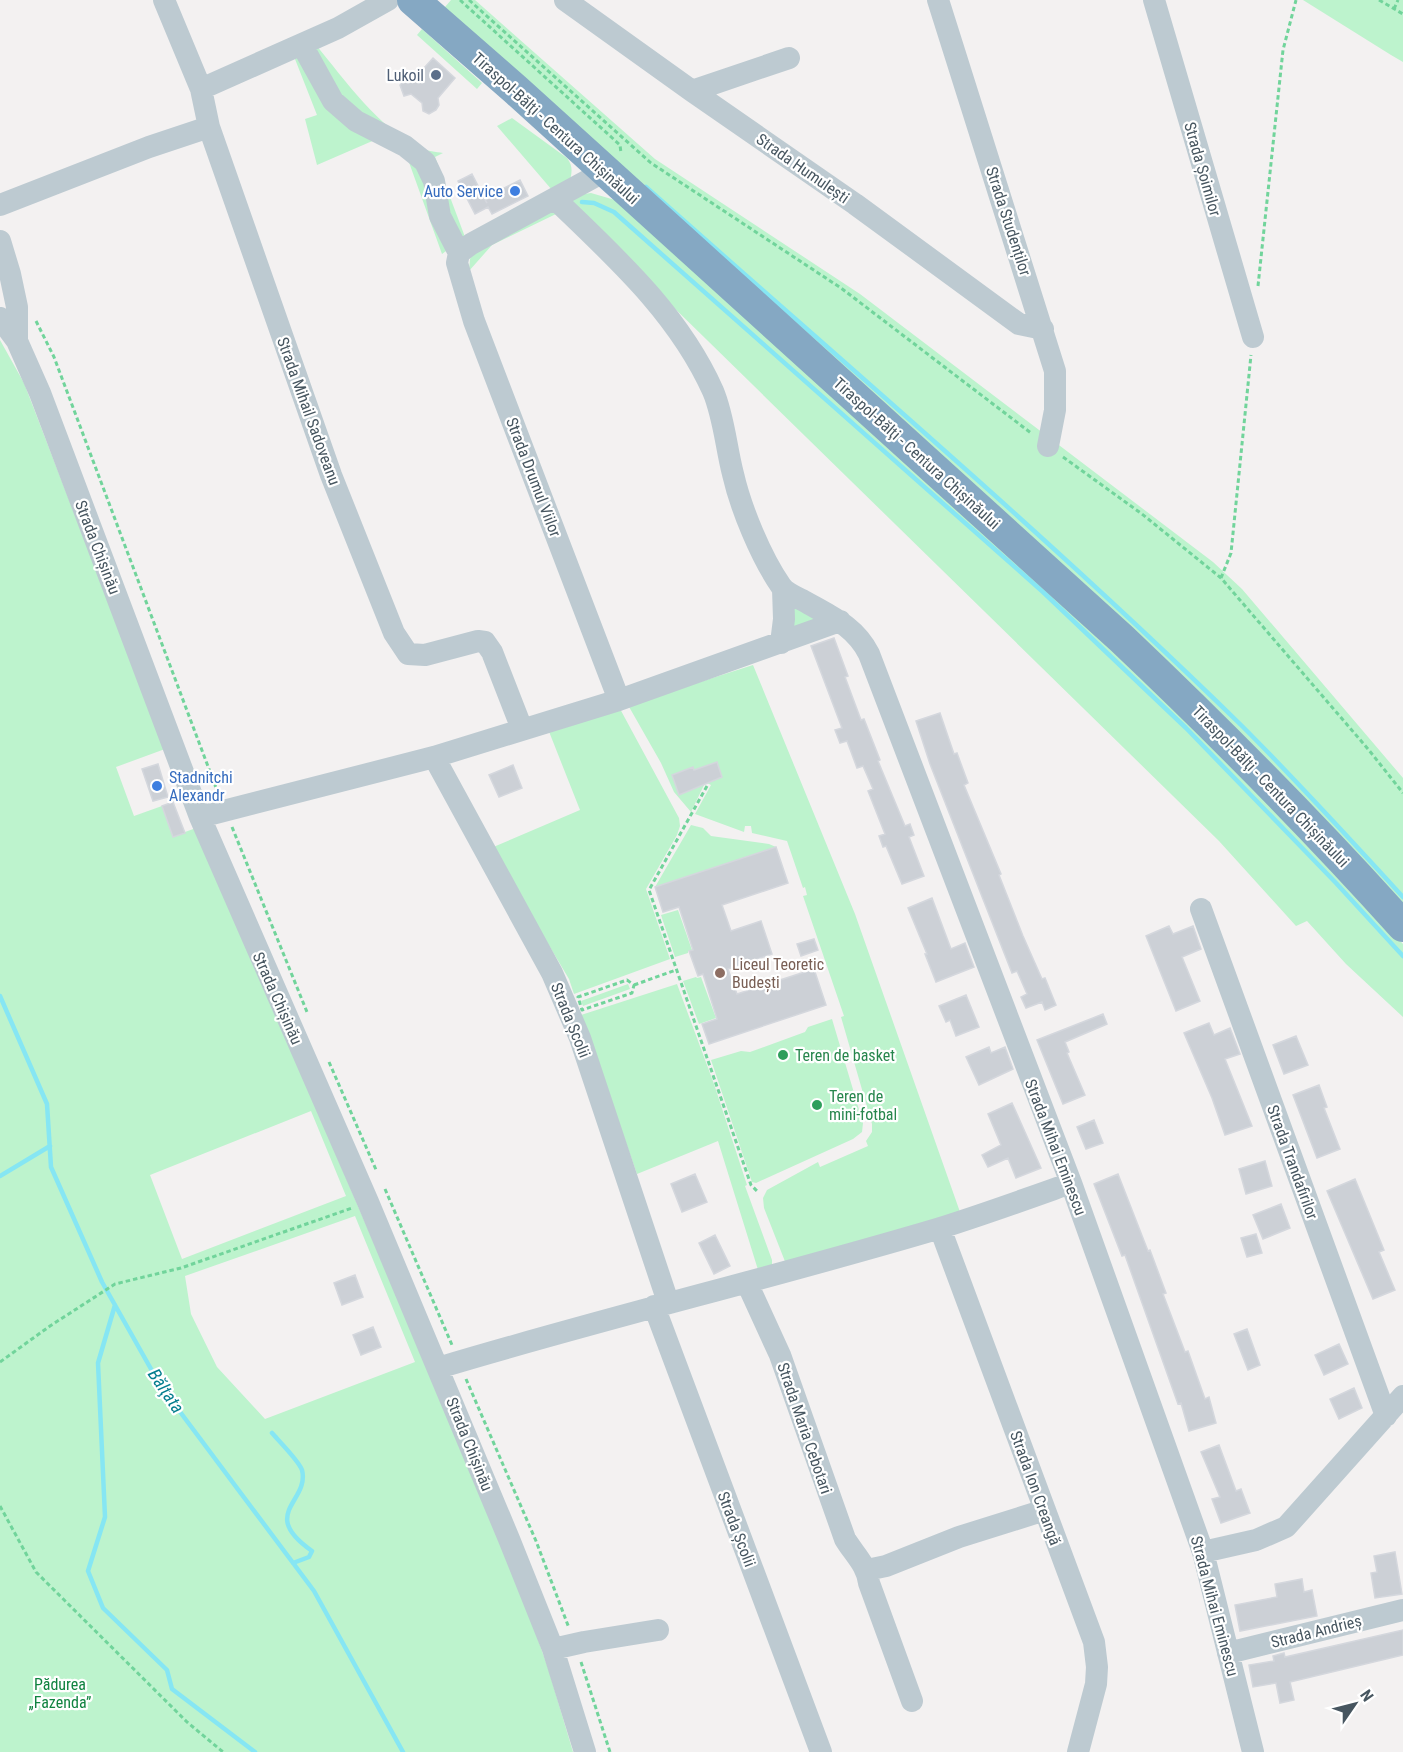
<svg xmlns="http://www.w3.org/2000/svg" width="1403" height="1752" font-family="'Roboto Condensed',sans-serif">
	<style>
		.green { fill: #bdf3cd; fill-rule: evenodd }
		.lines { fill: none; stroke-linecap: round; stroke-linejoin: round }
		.stream { stroke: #86e6f3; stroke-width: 4.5 }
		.building { fill: #ccd0d6; stroke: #d4d7dd; stroke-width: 1.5 }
		.path { stroke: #71d49b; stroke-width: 3; stroke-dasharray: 4.5 3; stroke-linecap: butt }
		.minor { stroke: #bdcad1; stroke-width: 22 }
		.highway { stroke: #85a8c3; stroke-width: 32 }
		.service-dot { fill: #5c6f8a; stroke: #fff; stroke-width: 2 }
		.shop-dot { fill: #3f7fe0; stroke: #fff; stroke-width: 2 }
		.education-dot { fill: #8d6e63; stroke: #fff; stroke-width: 2 }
		.leisure-dot { fill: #2e9e5b; stroke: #fff; stroke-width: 2 }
		.labels { text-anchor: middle; stroke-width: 4.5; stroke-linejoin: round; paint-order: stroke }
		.service-label { font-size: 16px; fill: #4e5e75; stroke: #fff; text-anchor: end }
		.street-label { font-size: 16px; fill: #475660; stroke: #fff }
		.shop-label { font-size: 16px; fill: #366cbe; stroke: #fff; text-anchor: end }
		.education-label { font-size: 16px; fill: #785e54; stroke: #fff; text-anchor: start }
		.leisure-label { font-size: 16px; fill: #27864d; stroke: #fff; text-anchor: start }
		.park-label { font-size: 16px; fill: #108340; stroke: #fff }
		.water-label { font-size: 18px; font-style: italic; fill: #057e8f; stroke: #fff }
	</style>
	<rect width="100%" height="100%" fill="#f3f1f1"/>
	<path class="green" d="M451,0H475L655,159L860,294L1213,562L1242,589L1403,778V916L439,14Z
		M1303,0H1403V62L1391,55Z
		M422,29L482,83L477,89L417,35Z
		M316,45C345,80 379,129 421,148C427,151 436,152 443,153L435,157L465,237L442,254L406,154L377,139L317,165L305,119L317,115L293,54Z
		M512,118L567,158C573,166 572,171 570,181L552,190L497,126Z
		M591,193L615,200L1070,606L1337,869L1403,944V1017L1346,964L1307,921L1296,926L1219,841L572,208L571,198L577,195Z
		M550,208L556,214L492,245L469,271L470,259L475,249Z
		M0,340L24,383L165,749L116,767L134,816L162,806L174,836L196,828L511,1563L548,1668L573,1752H0ZM311,1111L346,1196L182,1259L150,1175ZM355,1216L415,1362L265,1419L217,1367L191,1314L185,1276Z
		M790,599L818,619L791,633Z
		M753,665L855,914L960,1212L786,1264L764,1208L763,1198L767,1190L818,1162L820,1167L868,1146L866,1141L872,1132V1124L841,1017L844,1016L803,896L807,895L805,887L803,888L787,841L752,833L751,826H745L744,832L695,814L711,785L707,783H705L691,812L674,792L661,763L628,705Z
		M619,707L679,818L680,826L677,835L646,889L670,959L574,994L569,979L491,848L580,810L548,729Z
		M691,825L703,828L711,836L769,844L776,847L655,887Z
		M678,910L692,950L688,951V953L675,957L661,915Z
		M696,977L697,978L701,977L716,1018L699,1024L683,981Z
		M628,984L630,989L583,1006L581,1001Z
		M677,984L714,1084L747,1185L745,1186L772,1260V1269L759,1273L718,1141L637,1174L581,1015Z
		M832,1019L863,1123L862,1132L853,1139L756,1183L752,1182L711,1060L741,1051L750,1052L805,1032L808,1027Z"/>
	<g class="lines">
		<path class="stream" d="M646,187C846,365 1051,539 1242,726C1297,781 1350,839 1403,897
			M582,202L594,203L614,212L1043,592L1186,728L1336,883L1403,956
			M0,996L47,1104L51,1167L102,1282L160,1385L314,1591L403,1752
			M0,1176L50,1146
			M115,1305L98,1363L105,1517L88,1571L103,1608L167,1670L172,1689L255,1752
			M272,1433C279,1441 299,1461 302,1470C310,1502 258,1513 312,1551L309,1557L293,1563"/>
	</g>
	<path class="building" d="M433,58L455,78L438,98L439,105L436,110L429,114L423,111L422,103L411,94L404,96L400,85L405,78L410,76L415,78Z
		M472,174L487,203L484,198L520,180L528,196L492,214L488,207L475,214L458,181Z
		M834,638L848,676L845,677L861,720L864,719L880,760L878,761L905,826L910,824L914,835L909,837L924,876L902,884L886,846L883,847L879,836L885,834L868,791L873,789L863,766L857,768L847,741L840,743L835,730L842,728L811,646Z
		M940,713L954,754L957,753L968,783L964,785L1001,874L999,875L1023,936L1042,979L1045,978L1056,1005L1045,1010L1042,1002L1026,1008L1021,997L1027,994L1017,971L1012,973L930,764L916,721Z
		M717,762L722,777L679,795L672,775L693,767L694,770Z
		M158,764L168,797L153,801L142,769Z
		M513,765L522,788L499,797L489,775Z
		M173,802L185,833L173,837L162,806Z
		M776,847L788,883L722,905L731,931L761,921L772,954L728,969L737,994L814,969L826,1005L709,1044L702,1024L717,1019L703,974L698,976L689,951L693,950L679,907L663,912L655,887Z
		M932,898L951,949L965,943L974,967L936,982L925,954H927L908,908Z
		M1169,926L1173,934L1193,926L1201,949L1182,957L1200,1001L1176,1011L1146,936Z
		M814,939L818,950L801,956L797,944Z
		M966,995L979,1027L956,1036L950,1020L946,1022L939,1006Z
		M1103,1014L1107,1024L1065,1042L1069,1052L1067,1053L1085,1095L1063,1104L1037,1040Z
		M1209,1023L1214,1035L1230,1028L1240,1054L1225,1059L1252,1126L1225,1135L1212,1098L1184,1033Z
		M1296,1036L1308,1065L1284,1074L1273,1045Z
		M989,1047L991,1053L1005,1047L1013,1069L979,1085L966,1057Z
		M1319,1085L1327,1107L1324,1108L1340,1149L1317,1158L1293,1095Z
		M1012,1103L1041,1168L1016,1178L1008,1158L988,1167L982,1155L1001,1145L988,1114Z
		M1094,1120L1103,1143L1086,1149L1077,1127Z
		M1265,1161L1272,1186L1246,1194L1239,1169Z
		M695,1174L707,1202L682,1212L671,1184Z
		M1118,1174L1148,1251L1150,1250L1166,1293L1163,1294L1185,1352L1188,1351L1205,1399L1209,1397L1216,1423L1189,1431L1181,1403L1178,1404L1125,1255L1122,1256L1094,1184Z
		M1355,1179L1384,1250L1379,1252L1395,1290L1373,1299L1327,1191Z
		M1281,1204L1290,1228L1263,1239L1253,1215Z
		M1256,1234L1262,1253L1247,1257L1241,1238Z
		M715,1235L730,1266L714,1274L699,1243Z
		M355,1275L363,1297L342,1305L334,1283Z
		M373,1327L381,1347L361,1355L353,1335Z
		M1247,1329L1260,1365L1248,1370L1234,1334Z
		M1339,1344L1348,1364L1324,1375L1315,1355Z
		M1354,1388L1362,1408L1339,1419L1330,1399Z
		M1219,1445L1236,1491L1241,1489L1250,1513L1221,1523L1212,1499L1220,1497L1201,1452Z
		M1395,1552L1402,1594L1375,1598L1371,1573L1377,1572L1374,1556Z
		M1302,1579L1304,1592L1312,1590L1317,1616L1240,1631L1235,1605L1277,1597L1275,1584Z
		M1403,1630V1655L1290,1682L1294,1700L1280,1703L1276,1683L1253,1687L1249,1665L1274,1661L1273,1656L1284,1653L1285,1657Z"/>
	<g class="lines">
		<path class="path" d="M460,0L620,145L621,153
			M469,0L651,163L841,288L1031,433
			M1379,0L1403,14
			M1394,9L1398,0
			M1258,286L1283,50L1296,0
			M36,321L54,357L218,793
			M1063,457L1142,514L1221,578L1368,749L1403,793
			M1221,578L1231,553L1251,355
			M707,786L649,890L751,1185L757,1191
			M232,827L307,1012
			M627,980L634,985L632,993L582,1010L578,997Z
			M634,985L676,970
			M329,1062L377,1172
			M385,1189L452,1345
			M0,1362L50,1326L115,1284L181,1268L352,1208
			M466,1379L536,1541L569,1628
			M0,1506L36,1572L187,1722L223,1752
			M581,1662L610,1752"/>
		<path class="minor" d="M164,0L201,89L209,127L331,475L394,633L408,654L425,655L478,641L485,642L492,652L522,729
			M565,0L692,91L855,204L1019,324L1043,329
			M938,0L1055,371V410L1048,446
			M1154,0L1253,337
			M304,44L307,54L333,101L356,121L405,146L425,162L434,181L440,216L459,253
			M201,89L338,28L388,0
			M692,91L789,58
			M605,171L471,244L459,253L457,263L474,321L619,700
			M555,199C615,257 678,313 713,391C724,417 726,447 733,474C741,509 761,557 781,586C786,593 796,597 804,601C830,616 855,626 869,654L1071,1183L1203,1552L1253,1752
			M0,205L149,147L209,127
			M0,241L10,274L17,307V341
			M0,318L17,341L40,393L200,817L368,1202L509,1539L553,1649L585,1752
			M781,643L784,619L783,589
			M434,757L552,973L580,1038L668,1302
			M200,817L434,757L619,700L840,621
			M1201,909L1386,1416
			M940,1228L1094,1642L1097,1667L1096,1684L1078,1752
			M747,1283L780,1355L845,1539C854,1554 867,1565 869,1583L912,1701
			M654,1306L821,1752
			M438,1368C604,1318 772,1278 937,1229C982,1215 1026,1199 1071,1183
			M1203,1552L1256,1540L1286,1527L1403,1396
			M867,1570L886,1566L959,1537L1045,1510
			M553,1649L584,1642L658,1630
			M1228,1653L1403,1610"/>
		<path class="highway" d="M413,0L516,90L1122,639C1219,731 1313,826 1403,926"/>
	</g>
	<circle class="service-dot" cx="436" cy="75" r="6"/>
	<g class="shop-dot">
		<circle cx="515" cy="191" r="6"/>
		<circle cx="157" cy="786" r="6"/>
	</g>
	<circle class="education-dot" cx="720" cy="973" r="6"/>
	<g class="leisure-dot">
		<circle cx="783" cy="1055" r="6"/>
		<circle cx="817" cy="1105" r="6"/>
	</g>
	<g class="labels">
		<g class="service-label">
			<text x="424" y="81">Lukoil</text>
		</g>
		<g class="street-label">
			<text transform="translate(556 128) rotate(42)" y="6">Tiraspol-Bălţi - Centura Chișinăului</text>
			<text transform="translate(803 168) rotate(35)" y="6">Strada Humulești</text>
			<text transform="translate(1203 169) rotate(74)" y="6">Strada Șoimilor</text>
			<text transform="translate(1009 221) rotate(72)" y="6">Strada Studenților</text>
			<text transform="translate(309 411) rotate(70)" y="6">Strada Mihail Sadoveanu</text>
			<text transform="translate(917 453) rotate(42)" y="6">Tiraspol-Bălţi - Centura Chișinăului</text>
			<text transform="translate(534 477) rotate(69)" y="6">Strada Drumul Viilor</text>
			<text transform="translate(98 547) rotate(69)" y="6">Strada Chișinău</text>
			<text transform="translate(1271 786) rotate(46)" y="6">Tiraspol-Bălţi - Centura Chișinăului</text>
			<text transform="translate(278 998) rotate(66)" y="6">Strada Chișinău</text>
			<text transform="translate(571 1020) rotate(68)" y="6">Strada Școlii</text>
			<text transform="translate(1056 1147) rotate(69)" y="6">Strada Mihai Eminescu</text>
			<text transform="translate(1293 1162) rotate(70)" y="6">Strada Trandafirilor</text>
			<text transform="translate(805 1428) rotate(71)" y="6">Strada Maria Cebotari</text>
			<text transform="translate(470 1444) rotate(68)" y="6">Strada Chișinău</text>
			<text transform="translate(1036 1488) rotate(70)" y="6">Strada Ion Creangă</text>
			<text transform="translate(737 1529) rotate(69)" y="6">Strada Școlii</text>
			<text transform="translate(1215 1606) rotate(75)" y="6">Strada Mihai Eminescu</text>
			<text transform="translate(1316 1631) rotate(-14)" y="6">Strada Andrieș</text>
		</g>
		<g class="shop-label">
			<text x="503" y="197">Auto Service</text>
			<text x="169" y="783" text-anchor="start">Stadnitchi<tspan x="169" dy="18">Alexandr</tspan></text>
		</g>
		<g class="education-label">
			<text x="732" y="970">Liceul Teoretic<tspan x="732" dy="18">Budești</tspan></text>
		</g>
		<g class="leisure-label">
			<text x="795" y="1061">Teren de basket</text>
			<text x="829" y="1102">Teren de<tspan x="829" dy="18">mini-fotbal</tspan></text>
		</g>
		<g class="park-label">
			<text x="60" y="1690">Pădurea<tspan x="60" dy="18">„Fazenda”</tspan></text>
		</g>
		<g class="water-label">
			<text transform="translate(166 1391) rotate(56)" y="6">Bălţata</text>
		</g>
	</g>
	<g transform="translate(1355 1704) rotate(55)" stroke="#ffffff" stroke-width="4.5" paint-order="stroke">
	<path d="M0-4.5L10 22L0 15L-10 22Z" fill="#475660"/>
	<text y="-9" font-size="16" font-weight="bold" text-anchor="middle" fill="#475660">N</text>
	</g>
</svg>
